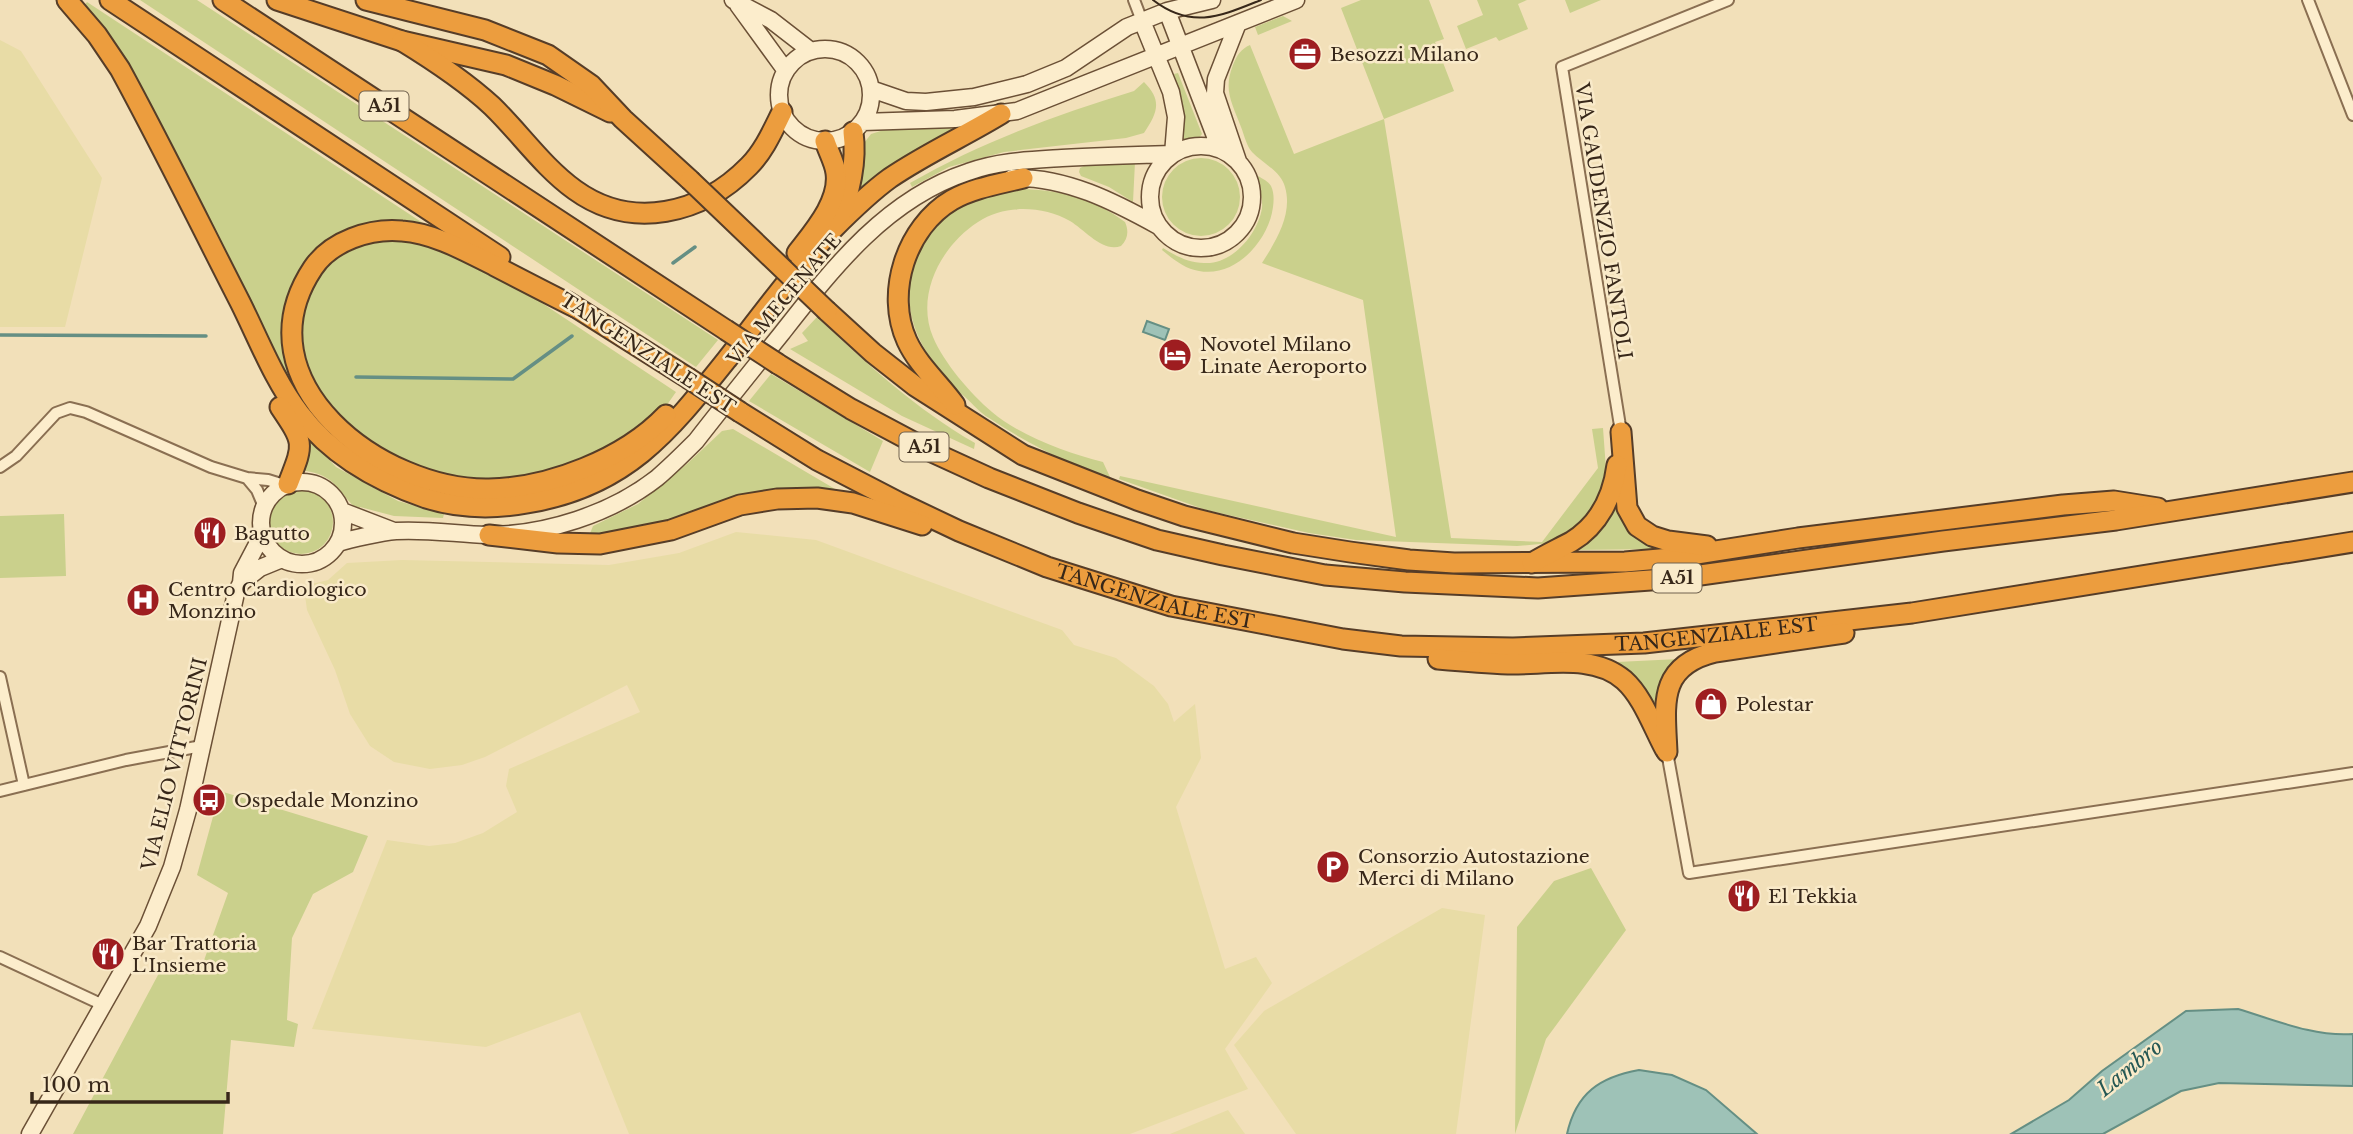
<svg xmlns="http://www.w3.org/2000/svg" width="2353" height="1134" font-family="'Libre Baskerville',serif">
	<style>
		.farmland { fill: #e8dca6 }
		.green { fill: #cad08c }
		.water { fill: #9ec2b7; stroke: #658f84; stroke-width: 2 }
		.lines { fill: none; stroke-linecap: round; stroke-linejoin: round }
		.stream { stroke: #658f84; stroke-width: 3.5 }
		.street-casing { stroke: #8a6f52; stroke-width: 14 }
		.secondary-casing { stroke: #6b5036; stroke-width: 19 }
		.highway-casing { stroke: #563d28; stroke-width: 23 }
		.street { stroke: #fcedcc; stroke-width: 10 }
		.secondary { stroke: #fcedcc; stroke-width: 16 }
		.highway { stroke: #ec9d3e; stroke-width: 19 }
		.tram { stroke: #372719; stroke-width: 2 }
		.highway-bridge-casing { stroke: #563d28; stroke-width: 23; stroke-linecap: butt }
		.highway-bridge { stroke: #ec9d3e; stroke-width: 19 }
		.labels { text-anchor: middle; stroke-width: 5; stroke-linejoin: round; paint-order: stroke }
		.shield { fill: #f9eac9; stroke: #71624e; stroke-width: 2 }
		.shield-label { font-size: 18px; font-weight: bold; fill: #372719 }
		.poi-label { font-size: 19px; fill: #372719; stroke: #f9eac9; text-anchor: start }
		.street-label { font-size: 19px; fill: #372719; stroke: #f9eac9 }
		.water-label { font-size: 21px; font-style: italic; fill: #265854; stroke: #f9eac9 }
	</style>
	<rect width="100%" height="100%" fill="#f2e0b9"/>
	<path class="farmland" d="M0,40L21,51L102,178L65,327H0Z
		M736,532L816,540L1062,630L1074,645L1116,658L1154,686L1168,704L1174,722L1195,704L1201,758L1176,807L1225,969L1256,957L1272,983L1225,1049L1248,1089L1130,1134H629L580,1012L486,1047L312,1029L387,840L429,846L455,843L483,833L517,812L506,786L509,769L640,712L627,685L485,757L462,765L430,769L394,762L370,746L350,714L335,670L307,610L305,595L308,585L328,580L347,563L402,560L609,565L679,553Z
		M1442,908L1485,915L1456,1134H1296L1234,1045L1264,1011Z
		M1228,1110L1245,1134H1170Z"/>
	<path class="green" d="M140,0H197L718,340L696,367Z
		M1361,0H1429L1444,39L1435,42L1454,91L1384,119L1451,538L1542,542L1598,468L1592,429L1603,428L1607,483L1605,490L1579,527L1551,543L1517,546L1356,540L1309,533L1206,510L1119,479L1120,476L1396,537L1363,300L1262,263C1276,241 1293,214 1285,187C1281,171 1262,163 1252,152C1246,145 1244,134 1241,127C1232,103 1223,90 1233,65C1237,55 1241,49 1250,45L1294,154L1384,119L1341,8Z
		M1477,0H1527L1518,4L1528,29L1499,41L1496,37L1466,49L1457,26L1483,15Z
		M1565,0H1601L1570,13Z
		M87,2L432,229L431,232C414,229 395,223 378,225C296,233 266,327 302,393C320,425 353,450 385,465C441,492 490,499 550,485C567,481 585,476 601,468C622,456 642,440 662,425C639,448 614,468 584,481C527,505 452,506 396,480C350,459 315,421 286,381L146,95L125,60L83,7Z
		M1283,16L1292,21L1258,35L1255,27Z
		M1178,73L1202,134L1198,139L1181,140L1182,105L1174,74Z
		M1144,82C1163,101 1157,113 1144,133L1126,138L1004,152L949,167L912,187L910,183C981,142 1056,115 1134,91Z
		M974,122L855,196L861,147L871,134L887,129Z
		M1162 197a39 39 0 1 1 78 0a39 39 0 1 1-78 0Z
		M1135,162L1133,202L1109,187L1081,176L1079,172L1080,168L1084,166Z
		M1258,176C1263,179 1268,181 1271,186C1274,192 1274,200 1273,207C1269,240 1236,278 1199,271C1185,269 1173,259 1162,250L1163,248C1176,256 1189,263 1204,263C1232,265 1258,234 1262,208C1263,196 1258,186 1258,176Z
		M1010,189C1052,188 1091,196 1125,222C1129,231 1128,239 1121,246C1103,253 1085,230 1070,221C1043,206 1005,204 978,222C942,245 915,294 933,337C944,363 970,393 992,412C1020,436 1067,453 1103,462L1110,477L1107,480C1067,462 1026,443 989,418C980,413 973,404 965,397C925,361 894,312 917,257C937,208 962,200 1010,189Z
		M378,238L426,243L489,268L676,392L664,409L593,459L522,480L480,482L450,478L402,462L339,422L303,369L299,318L317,276L345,248Z
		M817,317C866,363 917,410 975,443L974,449L902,416L790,349L808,341L802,333Z
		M771,374L883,441L870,472L749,401Z
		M733,429L835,489L783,491L652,528L589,536L593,526L638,504L688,463L722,431Z
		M303,432L336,467L398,501L444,514L443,518L394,516L360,507L358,510C334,489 339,476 301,470Z
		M269 522a32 32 0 1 1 64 0a32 32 0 1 1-64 0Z
		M1617,501L1661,547L1660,549L1572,550C1595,534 1605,525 1617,501Z
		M64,514L66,576L0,578V516Z
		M1679,659L1662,684L1656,701L1653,703L1615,664L1617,662Z
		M220,791L368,836L353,872L313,894L292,938L287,1020L298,1024L294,1047L231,1040L223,1134H73L166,960L202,966L228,893L197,875Z
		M1591,868L1626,930L1546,1039L1515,1134L1517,927L1554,881Z"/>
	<path class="water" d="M1147,321L1169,329L1165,340L1143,332Z
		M2238,1009C2275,1020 2314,1037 2353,1034V1086L2219,1083L2181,1091L2103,1134H2011L2069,1100L2102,1071L2186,1011Z
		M1639,1070L1672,1075L1706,1090L1757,1134H1567C1576,1093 1600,1077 1639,1070Z"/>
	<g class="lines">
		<path class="stream" d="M673,263L695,247
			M0,335L206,336
			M356,377L513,379L572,336"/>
		<defs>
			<path id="street" d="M1134,0L1142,21
				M2308,0L2353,115
				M1621,432L1562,67L1728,0
				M0,467L16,456L56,413L70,408L86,412L211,467L247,478L268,480L284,485
				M247,478L257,490L264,507
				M0,677L24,785
				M1667,752L1689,873L2353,773
				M0,791L126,760L202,746
				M0,957L103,1005"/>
			<path id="secondary" d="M733,0L771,20L811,51
				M738,5L786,71
				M1167,11L1220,149
				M779 95a46 46 0 1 1 92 0a46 46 0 1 1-92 0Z
				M871,89L906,101L926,102L974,97L1027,84L1066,68L1127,27L1167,11L1212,0
				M862,122L955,119L1017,111L1296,0
				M1150 197a51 51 0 1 1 102 0a51 51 0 1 1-102 0Z
				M1238,161L1215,93L1216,79L1238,23
				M1012,178C1065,176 1115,202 1160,227
				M261 523a41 41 0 1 1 82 0a41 41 0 1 1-82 0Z
				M342,511L394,531
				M338,543C351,539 382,532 396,531C425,529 457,534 487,535C545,535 611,514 657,478C671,466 683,454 696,441C724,405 753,369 782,333C833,268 886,199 968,172C998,161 1030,160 1062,158C1099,156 1136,155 1173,154L1176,117L1171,92L1142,21
				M241,583L260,568L282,559
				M30,1134L148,926L172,867L188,810L236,593L241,583L242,573L262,535"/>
			<g id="highway">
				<path d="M67,0L97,35L120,69C162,146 200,224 240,302C259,340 274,380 300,414C332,456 377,481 426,498C458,508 494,509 527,503C626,487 669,432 728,358C762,314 795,269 833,229C849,213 872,191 890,178C925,154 965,136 1001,114"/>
				<path d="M110,0L500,257"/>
				<path d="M223,0L726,330"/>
				<path d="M277,0L402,41L506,65L555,85L610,112"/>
				<path d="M366,0L485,30L548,55L591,85L623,119L690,180"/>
				<path d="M402,41C433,60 465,81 492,106C520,133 543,167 575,190C632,231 702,214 749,166C764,151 773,130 782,112"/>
				<path d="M838,220C850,194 857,161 853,132"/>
				<path d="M797,253C813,232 840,202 836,173C835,163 828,151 825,141"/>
				<path d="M566,301L688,378"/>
				<path d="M575,307C549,294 522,280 495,266C467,252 434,233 402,231C370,228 331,241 313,268C237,382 382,491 489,489C549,488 624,459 666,415"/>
				<path d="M827,311L873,353L915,386L1023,455L1137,500L1184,516L1293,543L1350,552L1409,560L1454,563L1625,562L1671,558L1798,538L2063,505L2114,501L2158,508"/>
				<path d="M778,364L851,409L930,451L989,478L1078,513L1157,540L1223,555L1325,575L1405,582L1538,588L1679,578L1943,541L2116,520L2353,482"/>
				<path d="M955,405C940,384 918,365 907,341C885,293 906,227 952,200C973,188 999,184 1023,178"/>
				<path d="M280,407C305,444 304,443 288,484"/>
				<path id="s1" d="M740,412L817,460L898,502L959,531L1047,567L1171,606L1343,639L1401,646L1513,648L1644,643L1912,613L2353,542"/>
				<path d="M1621,432L1627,508L1637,526L1652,536L1668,541L1707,546"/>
				<path d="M489,535L558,543L600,544L671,530L740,505L777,499L817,498L853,503L922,525"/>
				<path d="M1532,563C1545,555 1558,549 1571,542C1599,525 1613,496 1617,465"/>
				<path d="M1438,659C1461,661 1485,663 1508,664C1545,665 1593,653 1624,680C1643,697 1653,727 1665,749"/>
				<path d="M1667,752C1665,705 1657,666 1715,652L1844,633"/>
			</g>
		</defs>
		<use href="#street" class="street-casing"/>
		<use href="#secondary" class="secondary-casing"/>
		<use href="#highway" class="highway-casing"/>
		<use href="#street" class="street"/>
		<use href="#secondary" class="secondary"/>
		<use href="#highway" class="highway"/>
		<path class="tram" d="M1153,0C1192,30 1221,16 1261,0"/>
		<defs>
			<path id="highway-bridge" d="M690,180L827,311
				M726,330L778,364
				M688,378L740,412"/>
		</defs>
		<use href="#highway-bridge" class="highway-bridge-casing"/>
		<use href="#highway-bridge" class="highway-bridge"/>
	</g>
	<defs>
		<symbol id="office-disc" viewBox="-11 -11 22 22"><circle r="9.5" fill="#9e1d20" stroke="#f9eac9"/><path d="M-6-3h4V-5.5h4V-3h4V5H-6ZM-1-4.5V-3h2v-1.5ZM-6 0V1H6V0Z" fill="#fff"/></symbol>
		<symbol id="hotel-disc" viewBox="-11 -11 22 22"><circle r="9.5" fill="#9e1d20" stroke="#f9eac9"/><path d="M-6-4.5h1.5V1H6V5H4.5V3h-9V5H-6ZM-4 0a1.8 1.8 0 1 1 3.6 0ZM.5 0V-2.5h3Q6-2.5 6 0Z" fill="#fff"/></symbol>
		<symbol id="restaurant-disc" viewBox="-11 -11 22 22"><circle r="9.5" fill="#9e1d20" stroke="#f9eac9"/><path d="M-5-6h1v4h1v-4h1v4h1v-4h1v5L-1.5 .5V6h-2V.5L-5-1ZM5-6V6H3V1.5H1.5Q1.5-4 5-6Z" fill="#fff"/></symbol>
		<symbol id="hospital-disc" viewBox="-11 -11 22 22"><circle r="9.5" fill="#9e1d20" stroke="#f9eac9"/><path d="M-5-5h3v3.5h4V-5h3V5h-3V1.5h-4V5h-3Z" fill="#fff"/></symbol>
		<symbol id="shop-disc" viewBox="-11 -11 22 22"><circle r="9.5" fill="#9e1d20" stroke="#f9eac9"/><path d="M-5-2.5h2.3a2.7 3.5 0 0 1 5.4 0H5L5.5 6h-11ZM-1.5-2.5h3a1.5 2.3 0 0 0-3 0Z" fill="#fff"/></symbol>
		<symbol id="bus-disc" viewBox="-11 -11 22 22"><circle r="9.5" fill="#9e1d20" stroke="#f9eac9"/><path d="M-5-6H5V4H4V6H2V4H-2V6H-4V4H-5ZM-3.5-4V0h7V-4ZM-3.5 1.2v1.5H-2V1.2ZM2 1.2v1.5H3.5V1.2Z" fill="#fff"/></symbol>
		<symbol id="parking-disc" viewBox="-11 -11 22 22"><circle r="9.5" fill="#9e1d20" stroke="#f9eac9"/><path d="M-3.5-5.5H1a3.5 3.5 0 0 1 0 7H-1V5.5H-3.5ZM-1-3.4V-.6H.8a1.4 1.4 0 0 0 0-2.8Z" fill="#fff"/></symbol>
	</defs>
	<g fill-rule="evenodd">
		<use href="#office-disc" x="1286" y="35" width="38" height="38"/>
		<use href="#hotel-disc" x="1156" y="336" width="38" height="38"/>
		<use href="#restaurant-disc" x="191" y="514" width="38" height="38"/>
		<use href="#hospital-disc" x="124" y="581" width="38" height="38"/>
		<use href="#shop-disc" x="1692" y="685" width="38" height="38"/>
		<use href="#bus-disc" x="190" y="781" width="38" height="38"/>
		<use href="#parking-disc" x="1314" y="848" width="38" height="38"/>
		<use href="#restaurant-disc" x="1725" y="877" width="38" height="38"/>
		<use href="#restaurant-disc" x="89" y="935" width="38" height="38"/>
	</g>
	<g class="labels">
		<g class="shield">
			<rect x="359.5" y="91.5" width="49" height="29" rx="5"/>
			<rect x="899.5" y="432.5" width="49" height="29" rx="5"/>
			<rect x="1652.5" y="563.5" width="49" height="29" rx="5"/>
		</g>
		<g class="shield-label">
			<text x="384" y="112">A51</text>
			<text x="924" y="453">A51</text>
			<text x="1677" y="584">A51</text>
		</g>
		<g class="poi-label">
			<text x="1330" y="61">Besozzi Milano</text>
			<text x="1200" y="351">Novotel Milano<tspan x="1200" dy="22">Linate Aeroporto</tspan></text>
			<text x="234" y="540">Bagutto</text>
			<text x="168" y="596">Centro Cardiologico<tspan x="168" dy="22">Monzino</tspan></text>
			<text x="1736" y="711">Polestar</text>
			<text x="234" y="807">Ospedale Monzino</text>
			<text x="1358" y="863">Consorzio Autostazione<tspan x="1358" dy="22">Merci di Milano</tspan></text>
			<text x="1768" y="903">El Tekkia</text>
			<text x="132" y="950">Bar Trattoria<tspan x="132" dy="22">L'Insieme</tspan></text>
		</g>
		<g class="street-label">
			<text transform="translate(1604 221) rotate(81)" y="7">VIA GAUDENZIO FANTOLI</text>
			<text transform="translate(784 299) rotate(-50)" y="7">VIA MECENATE</text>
			<text transform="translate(648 353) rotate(33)" y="7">TANGENZIALE EST</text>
			<text dy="7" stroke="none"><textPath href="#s1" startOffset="457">TANGENZIALE EST</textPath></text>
			<text dy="7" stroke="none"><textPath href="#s1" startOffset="1024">TANGENZIALE EST</textPath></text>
			<text transform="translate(174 764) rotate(-76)" y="7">VIA ELIO VITTORINI</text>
		</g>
		<g class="water-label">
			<text transform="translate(2130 1068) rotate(-39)" y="7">Lambro</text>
		</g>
	</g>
	<path d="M32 1092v10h196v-10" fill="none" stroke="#372719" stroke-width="3.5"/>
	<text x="42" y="1092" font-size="21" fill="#372719" stroke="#f9eac9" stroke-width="5" paint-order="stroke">100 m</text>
</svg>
